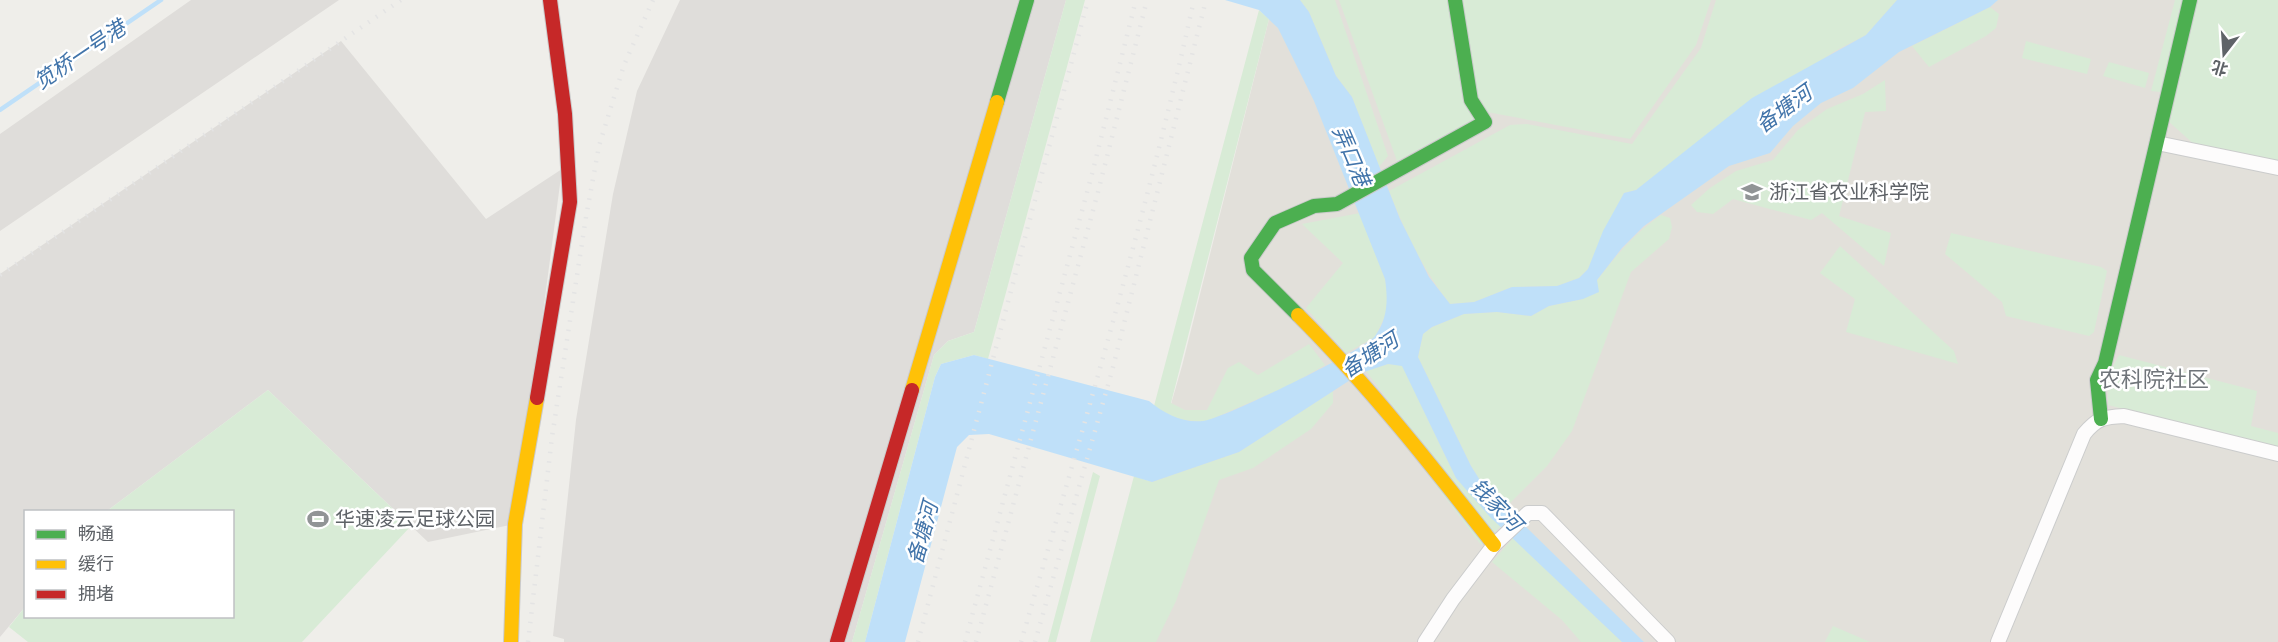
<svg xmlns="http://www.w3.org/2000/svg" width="2278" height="642" font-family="'Asap Condensed','Noto Sans SC',sans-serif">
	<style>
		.industrial { fill: #dfddda }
		.education { fill: #e2e0da }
		.green { fill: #d8ebd6 }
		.water { fill: #bfe0f9 }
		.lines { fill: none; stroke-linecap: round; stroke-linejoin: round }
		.stream { stroke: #bfe0f9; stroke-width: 4.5 }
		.street-casing { stroke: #cbcccc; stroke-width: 16 }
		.fast-casing { stroke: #cacacb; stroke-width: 16 }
		.slow-casing { stroke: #cacacb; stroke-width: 16 }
		.jam-casing { stroke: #cacacb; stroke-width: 16 }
		.street { stroke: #fdfcfc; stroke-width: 14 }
		.fast { stroke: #4caf50; stroke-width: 14 }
		.slow { stroke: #ffc107; stroke-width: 14 }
		.jam { stroke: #c62828; stroke-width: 14 }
		.rail { stroke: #e4e4e4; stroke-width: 4.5; stroke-dasharray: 1.5 8; stroke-linecap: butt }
		.labels { text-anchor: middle; stroke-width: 5; stroke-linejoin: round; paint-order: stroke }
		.poi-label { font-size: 20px; fill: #5f6368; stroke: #fff; text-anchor: start }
		.water-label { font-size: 21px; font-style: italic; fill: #4174aa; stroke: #fff }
		.quarter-label { font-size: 22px; fill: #70757a; stroke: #fff }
	</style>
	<rect width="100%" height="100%" fill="#efeeea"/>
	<path class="industrial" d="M191,0H339L0,231V134Z
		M680,0H1066L974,332L948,341L934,355L852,642H564V639L553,636L576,420L613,194L637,91Z
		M341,41L486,219L562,169L515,524L428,542L268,390L107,511L26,512L25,607L0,637V274Z"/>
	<path class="education" d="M1272,0H2278V642H1105L1118,588L1182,366L1269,19Z"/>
	<path class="green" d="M1066,0H1085L988,359L974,355L941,364L935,377L865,642H852L934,355L948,341L974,332Z
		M1300,0H1335L1388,156L1379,167L1352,97L1336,76L1309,12Z
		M1339,0H1711L1696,45L1630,139L1487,112L1397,161Z
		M1716,0H1897L1866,35L1835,51L1686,152L1636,190L1624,193L1588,269L1579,278L1557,286L1512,287L1474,302L1450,304C1423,270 1405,232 1389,191L1510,125L1527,124L1632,144L1701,48Z
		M2175,0H2184L2161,92L2151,91Z
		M2195,0H2278V167L2195,145L2168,121Z
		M1990,7L1999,14L1996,28L1986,36L1929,67L1912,46Z
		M1259,10L1269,19L1171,403L1185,410H1207L1228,368L1239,362L1258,375L1309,344L1325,365L1290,385L1205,422L1183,420L1165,414L1154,406Z
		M2026,41L2091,59L2087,74L2022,58Z
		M2109,62L2149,73L2145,88L2103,76Z
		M1885,80L1886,111L1865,112L1839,216L1891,233L1884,266L1822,213L1811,220L1733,199L1713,214L1697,212L1691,205L1710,188L1736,171L1773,160L1798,130L1827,109L1863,94Z
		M1360,213L1385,279L1388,298L1386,314L1375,337L1346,353L1306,308L1343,263L1302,224Z
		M1661,215L1670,218L1672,227L1669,239L1631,272L1572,431L1547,466L1506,507L1483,485L1471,466L1418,357L1423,334L1432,327L1464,314L1497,312L1531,316L1549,306L1583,299C1607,267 1628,238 1661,215Z
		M1951,233L2101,267L2107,271L2094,332L2089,336L2006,316L2002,302L1945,254Z
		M1840,246L1954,351L1958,364L1846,332L1855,299L1820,273Z
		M2119,355L2257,391L2251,426L2278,433V447L2108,405L2109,374Z
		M1388,364L1402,365L1456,478L1501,526L1481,545L1426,472L1431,457L1366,371Z
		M268,390L411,526L302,642H28L9,627L25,607L26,616H232V512L107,511Z
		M1333,391V403L1311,429L1253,468L1219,480L1176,601L1156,642H1090L1134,476L1152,482L1239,452Z
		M1093,472L1100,476L1056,642H1048Z
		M1513,538L1622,642H1581L1562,620L1492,562Z
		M1833,626L1870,642H1825Z"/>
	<path class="water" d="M1225,0H1300L1309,12L1336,76L1352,97L1400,219L1429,277L1450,304L1474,302L1512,287L1557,286L1579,278L1588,269L1603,231L1624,193L1636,190L1752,98L1866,35L1897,0H1998L1990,7L1899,52L1853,88L1821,103L1793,126L1770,153L1729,166L1644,226L1622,248L1597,280L1599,292L1583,299L1549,306L1531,316L1497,312L1464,314L1432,327L1423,334L1418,357L1471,466L1483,485L1644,642H1622L1490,517L1456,478L1402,366L1388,364L1361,373L1239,452L1152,482L989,434L969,435L957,447L905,642H865L935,377L941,364L974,355L1149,401C1165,414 1182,423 1203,421C1221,420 1366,349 1375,336C1388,319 1388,299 1385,279L1314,101L1278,28L1259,10Z"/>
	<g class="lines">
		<path class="stream" d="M0,110L161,0"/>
		<defs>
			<path id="street" d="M2157,143L2278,168
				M1425,642L1453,599L1494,545L1528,513H1542L1668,642
				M1998,642L2084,434C2097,418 2104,417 2124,416L2278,454"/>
			<path id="fast" d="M997,102L1027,0
				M1298,315L1253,270L1251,258L1275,223L1314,206L1337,204L1485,122L1471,100L1455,0
				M2101,419L2097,380L2105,363L2190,0"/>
			<path id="slow" d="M1298,315C1370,387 1432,466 1494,545
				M912,390L997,102
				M511,642L515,524L537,398"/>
			<path id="jam" d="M537,398L570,202L565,114L550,0
				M837,642L912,390"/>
		</defs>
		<use href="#street" class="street-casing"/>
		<use href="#fast" class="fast-casing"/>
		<use href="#slow" class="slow-casing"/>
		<use href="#jam" class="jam-casing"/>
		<use href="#street" class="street"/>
		<use href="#fast" class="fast"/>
		<use href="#slow" class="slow"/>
		<use href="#jam" class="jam"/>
		<path class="rail" d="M0,275L401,0
			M528,642L552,437L586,217L599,146L624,65L653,0
			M918,642L1088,0
			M965,642L1092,174L1136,0
			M976,642L1098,192L1147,0
			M1021,642C1083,429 1146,217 1194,0
			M1035,642L1112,371L1206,0"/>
	</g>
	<defs>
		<symbol id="university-bare" viewBox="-9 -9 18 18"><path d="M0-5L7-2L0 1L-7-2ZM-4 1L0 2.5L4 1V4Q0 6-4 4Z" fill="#919496" stroke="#fff" stroke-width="2.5" paint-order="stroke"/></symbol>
		<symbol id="stadium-bare" viewBox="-9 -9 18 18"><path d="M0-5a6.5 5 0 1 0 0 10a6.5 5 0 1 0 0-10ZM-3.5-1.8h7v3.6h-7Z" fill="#919496" stroke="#fff" stroke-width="2.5" paint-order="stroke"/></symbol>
	</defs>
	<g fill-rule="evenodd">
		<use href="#university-bare" x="1737" y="177" width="30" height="30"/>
		<use href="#stadium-bare" x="303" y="504" width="30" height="30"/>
	</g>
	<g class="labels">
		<g class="poi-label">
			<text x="1769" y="199">浙江省农业科学院</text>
			<text x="335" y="526">华速凌云足球公园</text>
		</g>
		<g class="water-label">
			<text transform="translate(80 55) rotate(-34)" y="7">笕桥一号港</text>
			<text transform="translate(1784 109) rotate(-36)" y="7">备塘河</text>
			<text transform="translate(1351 156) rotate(67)" y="7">弄口港</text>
			<text transform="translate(1370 355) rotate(-33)" y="7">备塘河</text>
			<text transform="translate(1496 505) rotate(46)" y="7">钱家河</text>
			<text transform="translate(923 533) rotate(-75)" y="7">备塘河</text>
		</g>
		<g class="quarter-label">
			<text x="2154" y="387">农科院社区</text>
		</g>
	</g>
	<rect x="24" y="510" width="210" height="108" fill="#ffffff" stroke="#bfc1c3" stroke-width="1.5"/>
	<rect x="36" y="530" width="30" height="9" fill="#4caf50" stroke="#bfc1c3" stroke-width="1.5"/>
	<text x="78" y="540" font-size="18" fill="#5f6368">畅通</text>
	<rect x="36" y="560" width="30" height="9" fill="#ffc107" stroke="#bfc1c3" stroke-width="1.5"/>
	<text x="78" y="570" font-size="18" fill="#5f6368">缓行</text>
	<rect x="36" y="590" width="30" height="9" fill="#c62828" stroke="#bfc1c3" stroke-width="1.5"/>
	<text x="78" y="600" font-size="18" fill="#5f6368">拥堵</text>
	<g transform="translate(2224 54) rotate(197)" stroke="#ffffff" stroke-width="4.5" paint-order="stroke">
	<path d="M0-4.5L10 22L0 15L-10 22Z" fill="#5f6368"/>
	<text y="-9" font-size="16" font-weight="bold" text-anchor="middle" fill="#5f6368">北</text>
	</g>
</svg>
